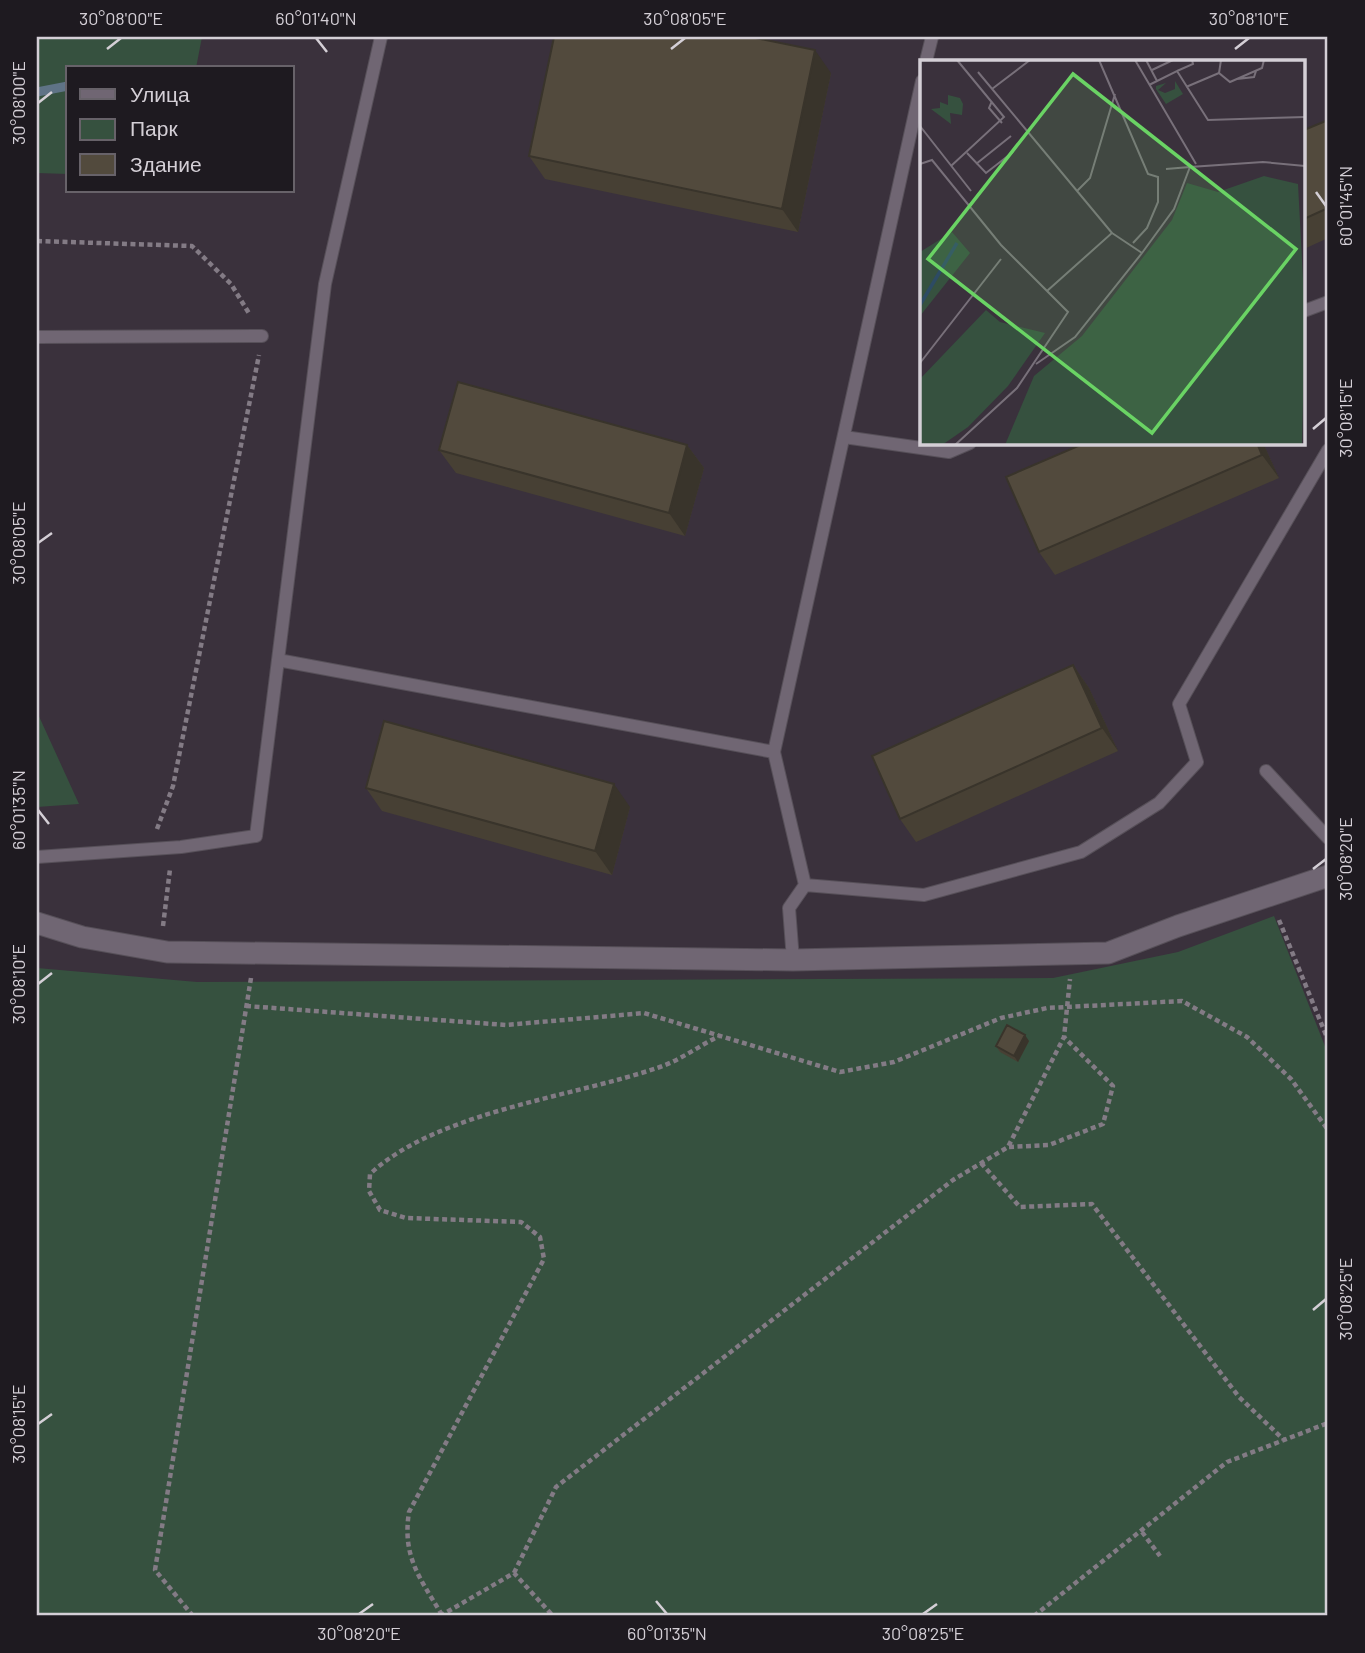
<svg xmlns="http://www.w3.org/2000/svg" width="1365" height="1653" font-family="Barlow,sans-serif">
	<style>
		.green { fill: #36513f }
		.lines { fill: none; stroke-linecap: round; stroke-linejoin: round }
		.stream { stroke: #5f7386; stroke-width: 9 }
		.service-casing { stroke: #575059; stroke-width: 14 }
		.minor-casing { stroke: #575059; stroke-width: 23 }
		.path { stroke: #837b85; stroke-width: 4.5; stroke-dasharray: 5 3.5; stroke-linecap: butt }
		.service { stroke: #706673; stroke-width: 12 }
		.minor { stroke: #706673; stroke-width: 21 }
		.wall { fill: #474034 }
		.shaded-wall { fill: #39342b }
		.building { fill: #524a3d; stroke: #39342b; stroke-width: 2 }
		.ticks { fill: none; stroke: #d4cfd6; stroke-width: 2.5 }
		.inset-river { fill: none; stroke: #2d4b64; stroke-width: 3.5 }
		.inset-road { fill: none; stroke: #78707a; stroke-width: 2 }
		.view { fill: #6ad364; fill-opacity: 0.15; stroke: #6ad364; stroke-width: 3.5 }
		.inset-edge { fill: none; stroke: #d4cfd6; stroke-width: 3.5 }
		.neatline { fill: none; stroke: #d4cfd6; stroke-width: 2.5 }
		.ticks-label { font-size: 18px; text-anchor: middle; fill: #d4cfd6 }
	</style>
	<rect width="100%" height="100%" fill="#3a313c"/>
	<path class="green" d="M37,37H202L196,68H68V174L37,173Z
		M37,712L79,804L37,807Z
		M1274,916L1328,1054V1616H37V968L197,982L1053,978L1178,952Z"/>
	<g class="lines">
		<path class="stream" d="M37,92L68,86"/>
		<defs>
			<path id="service" d="M926,61L932,37
				M1304,311L1328,302
				M37,337L262,336
				M844,437L949,452L970,443
				M278,660L774,752L922,81
				M774,752L805,885L789,908L793,960
				M1266,771L1328,838
				M37,857L181,847L256,836L325,284L381,37
				M805,885L924,895L1081,852L1159,803L1197,762L1179,704L1328,450"/>
			<path id="minor" d="M37,923L82,937L167,952L793,960L1108,953L1178,926L1328,876"/>
		</defs>
		<use href="#service" class="service-casing"/>
		<use href="#minor" class="minor-casing"/>
		<path class="path" d="M37,241L192,246L231,284L250,315
			M157,829L173,786L259,355
			M1279,920L1328,1040
			M163,926L170,869
			M246,1006L506,1025L644,1013L840,1072L894,1062L1001,1018L1047,1008L1182,1001L1247,1037L1291,1079L1328,1130
			M1009,1147L1049,1145L1103,1124L1113,1086L1064,1037
			M981,1163L1020,1207L1092,1204L1239,1397L1283,1439
			M1142,1532L1160,1556
			M514,1573L556,1487L953,1180L1008,1147L1064,1037L1070,979
			M442,1615C420,1578 402,1557 409,1512L544,1259L540,1237L521,1222L406,1218L380,1210L369,1191L370,1174C436,1112 572,1097 657,1068C679,1061 699,1046 719,1036
			M193,1616L155,1570L251,978
			M440,1616L514,1573L553,1616
			M1034,1616L1227,1462L1328,1423"/>
		<use href="#service" class="service"/>
		<use href="#minor" class="minor"/>
	</g>
	<path class="wall" d="M831,73L798,232L545,179L529,156Z
		M1328,120V238L1304,249V130Z
		M1263,443L1279,478L1055,575L1039,552Z
		M687,445L704,468L685,536L456,473L439,450Z
		M1073,665L1089,688L1118,751L916,842L900,819Z
		M366,788L630,807L612,875L382,811Z
		M1029,1041L1018,1062L1000,1052L996,1046Z"/>
	<path class="shaded-wall" d="M815,50L831,73L798,232L782,209Z
		M1257,443H1263L1279,478L1262,455Z
		M687,445L704,468L685,536L669,513Z
		M1073,665L1089,688L1118,751L1102,728Z
		M614,784L630,807L612,875L595,851Z
		M1025,1035L1029,1041L1018,1062L1014,1056Z"/>
	<path class="building" d="M554,37H751L815,50L782,209L529,156Z
		M1328,120V208L1304,219V130Z
		M458,382L687,445L669,513L439,450Z
		M1085,443H1257L1262,455L1039,552L1006,477Z
		M1073,665L1102,728L900,819L872,756Z
		M384,721L614,784L595,851L366,788Z
		M1007,1025L1025,1035L1014,1056L996,1046Z"/>
	<path class="ticks" d="M316,38L327,52M107,49L121,38M671,49L685,38M1235,49L1249,38M38,103L52,92M1316,192L1326,206M1313,429L1326,418M38,543L52,533M38,810L49,824M1313,869L1326,859M38,984L52,973M1313,1310L1326,1299M38,1424L52,1414M656,1601L667,1614M359,1614L373,1604M923,1614L937,1604"/>
	<g transform="translate(920 60)">
		<rect width="385" height="385" fill="#3a313c"/>
		<path d="M255,21L263,34L246,44L236,29V26L246,23L238,30L245,33L255,29ZM28,35L40,38L43,44L42,55L30,53L31,64L11,49L20,48V42L28,45ZM344,116L378,124L385,256L382,385H85L114,316L162,276L252,160L267,123L298,132ZM32,172L50,193L0,256V192ZM66,250L80,262L125,273L88,326L48,367L22,385H0V319Z" fill="#36513f"/>
		<path class="inset-river" d="M0,245L37,183"/>
		<path class="inset-road" d="M179,0L228,114L238,117V142L227,168L213,183M215,0L276,104M226,0L237,21M301,0L299,13L310,22L342,8L344,0M232,10L253,0M257,11L273,4L272,0M58,12L192,173L127,231M317,19L334,17L336,11M229,25L257,11L288,60L385,57M266,27L299,13M72,29L110,0M72,41L69,48L82,63M0,66L51,131M47,93L66,113L93,92M0,104L12,100L81,185L148,252L97,328L35,385M56,104L91,76M31,106L84,57L37,0M246,109L270,107M157,131L170,118L195,34M192,173L222,193M0,303L81,199M116,304L155,277L222,193L254,149L270,107L343,102L385,106"/>
		<path class="view" d="M153,14L376,189L232,373L8,199Z"/>
		<rect width="385" height="385" class="inset-edge"/>
	</g>
	<rect width="1365" height="1653" fill="none" stroke="#1e1a20" stroke-width="77"/>
	<rect x="66" y="66" width="228" height="126" fill="#1e1a20" stroke="#676269" stroke-width="2"/>
	<rect x="80" y="89" width="35" height="10" fill="#706673" stroke="#676269" stroke-width="2"/>
	<text x="130" y="102" font-size="21" fill="#d4cfd6">Улица</text>
	<rect x="80" y="119" width="35" height="21" fill="#36513f" stroke="#676269" stroke-width="2"/>
	<text x="130" y="136" font-size="21" fill="#d4cfd6">Парк</text>
	<rect x="80" y="154" width="35" height="21" fill="#524a3d" stroke="#676269" stroke-width="2"/>
	<text x="130" y="172" font-size="21" fill="#d4cfd6">Здание</text>
	<rect x="38" y="38" width="1288" height="1576" class="neatline"/>
	<g class="ticks-label">
		<text x="121" y="25">30°08'00"E</text>
		<text x="316" y="25">60°01'40"N</text>
		<text x="685" y="25">30°08'05"E</text>
		<text x="1249" y="25">30°08'10"E</text>
		<text transform="translate(19 103) rotate(-90)" y="6">30°08'00"E</text>
		<text transform="translate(1346 206) rotate(-90)" y="6">60°01'45"N</text>
		<text transform="translate(1346 418) rotate(-90)" y="6">30°08'15"E</text>
		<text transform="translate(19 543) rotate(-90)" y="6">30°08'05"E</text>
		<text transform="translate(19 810) rotate(-90)" y="6">60°01'35"N</text>
		<text transform="translate(1346 859) rotate(-90)" y="6">30°08'20"E</text>
		<text transform="translate(19 984) rotate(-90)" y="6">30°08'10"E</text>
		<text transform="translate(1346 1299) rotate(-90)" y="6">30°08'25"E</text>
		<text transform="translate(19 1424) rotate(-90)" y="6">30°08'15"E</text>
		<text x="359" y="1640">30°08'20"E</text>
		<text x="667" y="1640">60°01'35"N</text>
		<text x="923" y="1640">30°08'25"E</text>
	</g>
</svg>
